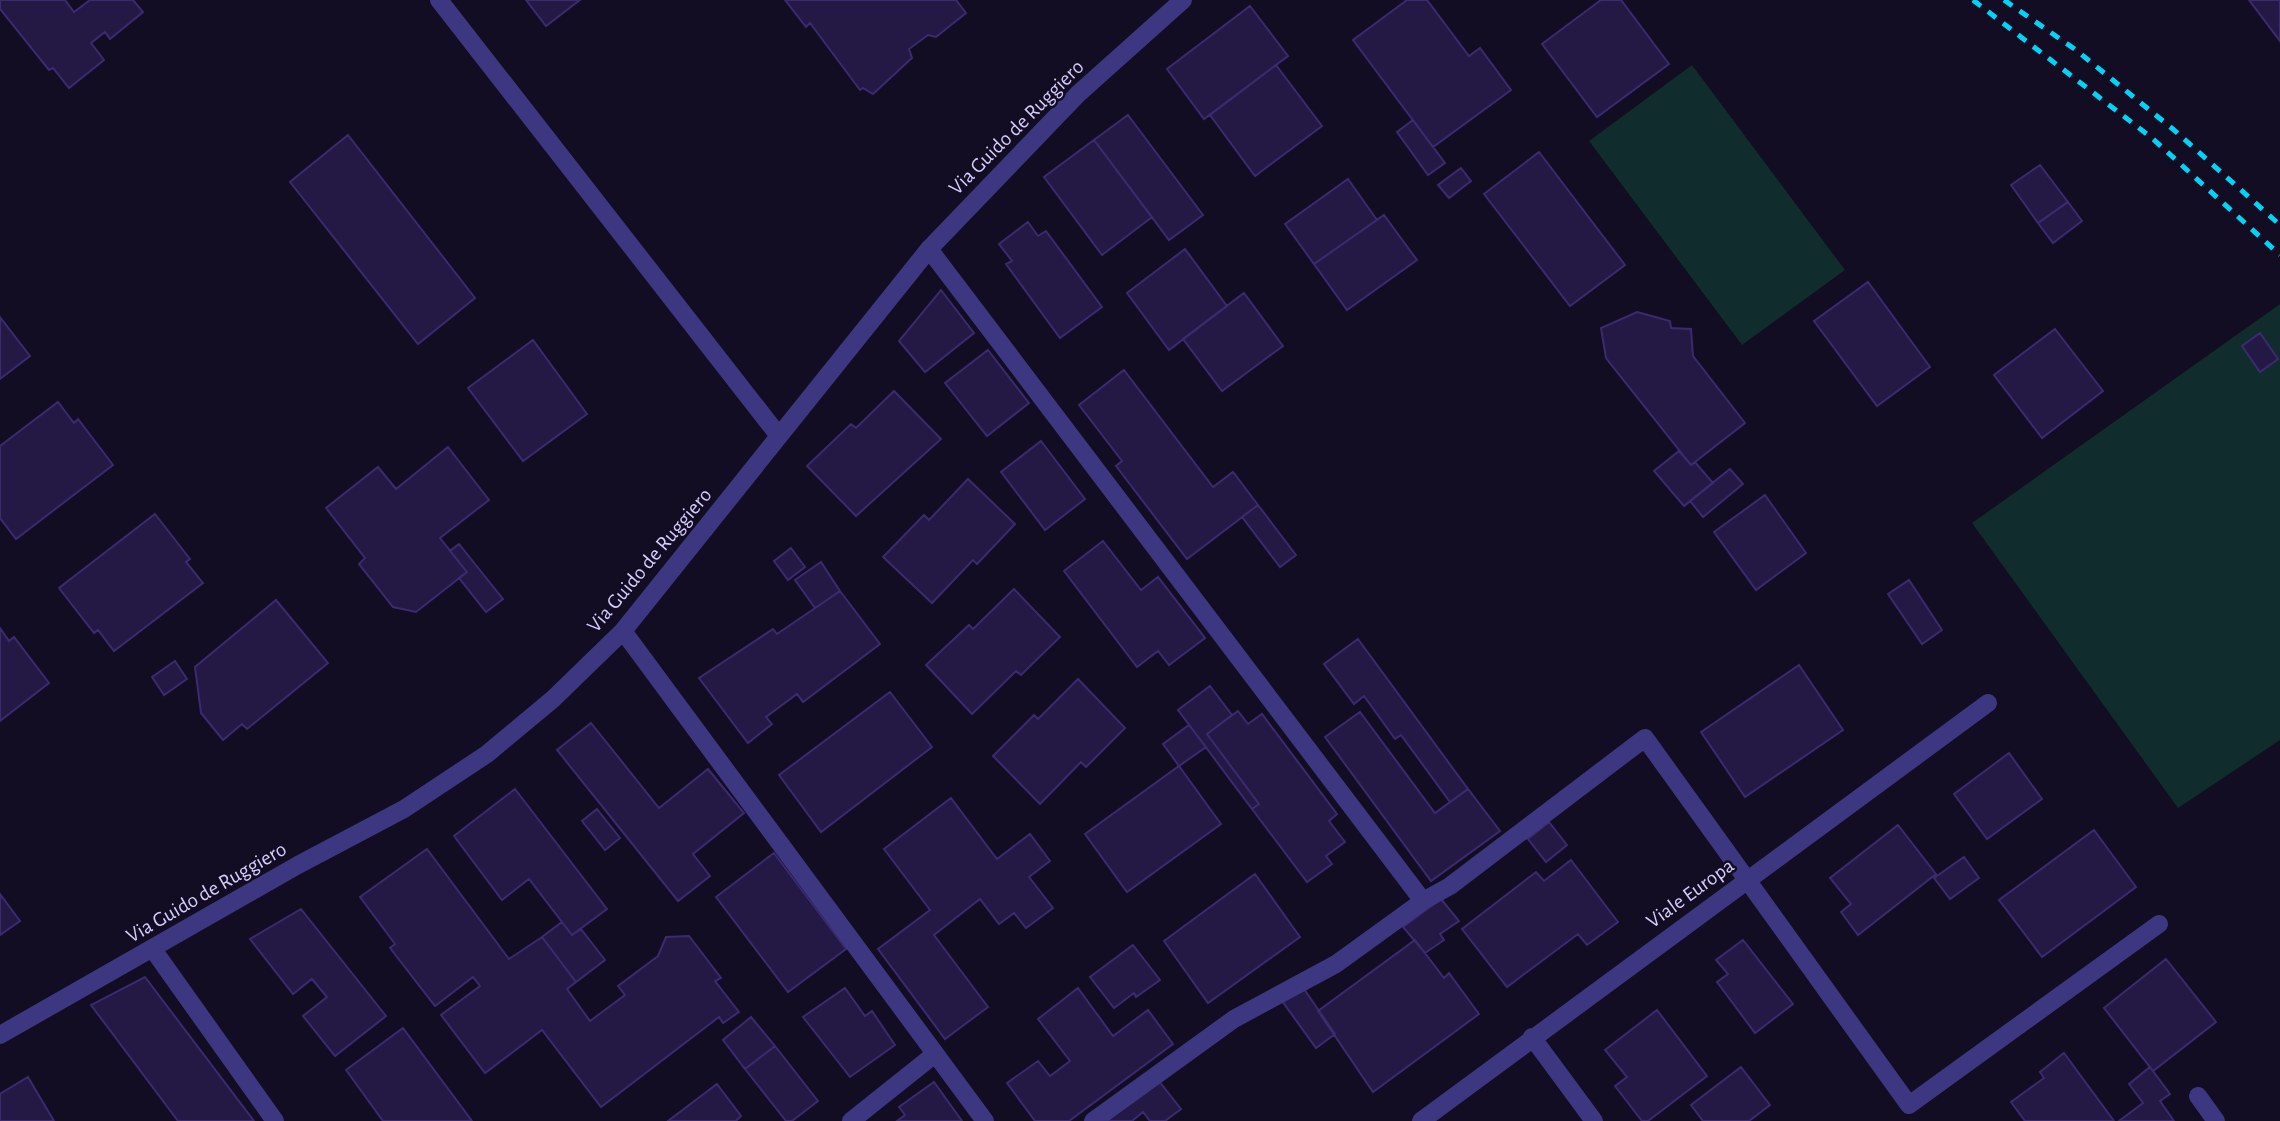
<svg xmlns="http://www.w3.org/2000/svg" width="2280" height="1121" font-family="'Alegreya Sans',sans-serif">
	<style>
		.green { fill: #102c2c }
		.building { fill: #231944; stroke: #3b2a70; stroke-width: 2 }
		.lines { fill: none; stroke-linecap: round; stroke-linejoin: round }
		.minor { stroke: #3d3782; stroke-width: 18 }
		.rail { stroke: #00d5f9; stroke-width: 5; stroke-dasharray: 10 9; stroke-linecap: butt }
		.labels { text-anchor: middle; stroke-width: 5; stroke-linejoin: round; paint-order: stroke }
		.street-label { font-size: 21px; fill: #d6ceff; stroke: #120d22 }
	</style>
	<rect width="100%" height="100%" fill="#120d22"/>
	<path class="green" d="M1692,65L1845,270L1742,345L1589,141Z
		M2280,304V740L2178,808L1972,523Z"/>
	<path class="building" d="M0,0H65L74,12L90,0H133L143,12L110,39L105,32L91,43L104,60L69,88L53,68L49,70L0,9Z
		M526,0H580L546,26Z
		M785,0H956L966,13L936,37L928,35L909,49L912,58L873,94L863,88L860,90L810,23L806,27Z
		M1407,0H1427L1469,56L1480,48L1511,90L1433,147L1353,40Z
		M1601,0H1621L1669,64L1597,117L1542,44Z
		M2249,0H2280V41Z
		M1250,6L1288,56L1204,119L1167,69Z
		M1276,65L1322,126L1255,176L1210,115Z
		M1128,115L1203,215L1169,240L1094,140Z
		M1413,120L1445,163L1428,175L1397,132Z
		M348,135L475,298L418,344L290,182Z
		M1094,140L1152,217L1102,255L1044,177Z
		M1539,152L1625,265L1570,306L1484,194Z
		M2040,165L2068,202L2038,223L2011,185Z
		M1461,168L1471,181L1449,198L1438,185Z
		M1348,179L1377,220L1314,264L1285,224Z
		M2068,202L2082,221L2053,243L2038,223Z
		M1384,215L1417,260L1347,310L1314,264Z
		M1028,222L1038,236L1046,231L1102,307L1060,338L1006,264L1012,261L999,244Z
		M1185,249L1227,306L1169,350L1127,293Z
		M1868,282L1930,367L1877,406L1814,321Z
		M941,290L974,333L925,372L899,341Z
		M1244,293L1283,346L1222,391L1183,339Z
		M1637,312L1670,321L1671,328L1691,329L1693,356L1745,423L1691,465L1606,358L1601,328Z
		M0,317L30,356L0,379Z
		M2055,329L2103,391L2042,438L1994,375Z
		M2260,333L2278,359L2260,372L2242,346Z
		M533,340L587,414L523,461L468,388Z
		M988,350L1029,403L987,436L945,383Z
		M1124,370L1213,487L1233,472L1258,505L1187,559L1116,466L1122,461L1079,405Z
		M894,391L941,439L856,516L807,466L851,424L856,428Z
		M58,402L74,423L78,419L113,465L16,539L0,518V446Z
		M1041,441L1085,499L1045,530L1001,472Z
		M448,447L489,500L440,538L467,572L416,612L393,607L359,564L365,558L326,508L378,467L396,489Z
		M1679,451L1691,465L1695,462L1713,483L1684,506L1654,471Z
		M1730,469L1743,484L1703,517L1690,501Z
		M968,479L1015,524L977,564L973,560L932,603L883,557L924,515L929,520Z
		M1765,495L1806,553L1756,590L1714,532Z
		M1258,505L1296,555L1280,567L1242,517Z
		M155,514L190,559L186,562L203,583L114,651L98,630L94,633L59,588Z
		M1103,541L1141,590L1158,577L1205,638L1169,665L1158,651L1137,667L1064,571Z
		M459,544L503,599L486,612L459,578L467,572L450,551Z
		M791,548L805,567L788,580L774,561Z
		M821,562L840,591L815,608L795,580Z
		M1909,580L1942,630L1922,644L1888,594Z
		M1014,589L1060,637L1021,675L1016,671L972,714L926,665L969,625L973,629Z
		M840,591L880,644L803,702L797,694L766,717L772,724L748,743L699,678L773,629L777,634Z
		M276,600L328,663L247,729L242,724L223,740L201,713L195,667Z
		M0,628L9,641L14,637L49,683L0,721Z
		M1358,639L1468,789L1450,802L1401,735L1395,739L1364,696L1354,704L1324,664Z
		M175,661L187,679L164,695L152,677Z
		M1799,665L1843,730L1745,797L1701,732Z
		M1078,679L1125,728L1086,767L1081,762L1040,804L993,756L1034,715L1038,719Z
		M1210,686L1232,715L1207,734L1259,804L1252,809L1178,710Z
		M890,692L932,747L821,832L779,775Z
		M1238,711L1248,724L1262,714L1337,814L1329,821L1345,842L1326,856L1332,864L1307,882L1252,809L1259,804L1207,734Z
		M1360,712L1435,813L1468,789L1500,831L1431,881L1325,737Z
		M591,723L659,808L708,769L744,813L693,854L710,876L678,901L557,750Z
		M1189,725L1206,747L1179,766L1163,744Z
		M2009,753L2042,799L1987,839L1954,794Z
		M1179,766L1221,824L1127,892L1085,834Z
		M515,789L607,909L572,935L529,879L502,900L454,836Z
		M951,798L997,859L1030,834L1050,861L1029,877L1053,908L1026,928L1014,913L999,924L980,899L934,935L988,1007L945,1039L878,949L930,910L884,849Z
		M597,809L620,838L605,850L582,821Z
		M1549,822L1567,845L1546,862L1528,839Z
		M1898,825L1936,874L1858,935L1841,912L1851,904L1830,878Z
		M2094,830L2136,887L2042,957L1999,900Z
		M427,849L509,959L542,937L576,982L567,989L590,1021L625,995L618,986L658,956L666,937L689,936L721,978L715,981L739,1012L723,1023L719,1017L601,1107L542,1030L485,1073L441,1015L480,986L473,977L435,1006L390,948L395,944L360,897Z
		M774,853L846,949L788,992L716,897Z
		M1964,857L1979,878L1950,899L1934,878Z
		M1571,860L1618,922L1587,945L1578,934L1507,987L1462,929L1536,872L1544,881Z
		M1255,874L1300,937L1208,1003L1164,941Z
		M0,894L20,921L0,935Z
		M1441,899L1459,921L1440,934L1444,940L1425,953L1403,927Z
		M301,909L386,1016L335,1056L303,1016L327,997L312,979L293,994L250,939Z
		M562,922L572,935L581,929L605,960L576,982L542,937Z
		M1415,940L1444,978L1449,973L1479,1014L1373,1092L1318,1011Z
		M1743,940L1793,1004L1755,1033L1717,982L1728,974L1716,960Z
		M1133,945L1160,980L1136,997L1134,993L1114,1008L1090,977Z
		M2166,959L2216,1022L2153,1071L2104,1008Z
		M145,977L254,1121H178L91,1005Z
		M845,988L865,1016L872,1011L895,1045L850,1077L803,1017Z
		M1078,988L1113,1036L1148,1010L1173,1044L1069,1121H1035L1007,1083L1038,1061L1050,1076L1070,1061L1038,1019Z
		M1304,989L1335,1034L1316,1048L1282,1001Z
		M1657,1010L1707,1076L1648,1121H1642L1615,1086L1627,1077L1605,1050Z
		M751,1017L775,1046L745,1069L723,1040Z
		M403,1028L472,1121H383L346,1070Z
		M775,1046L818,1101L792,1121H786L745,1069Z
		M2064,1053L2114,1121H2025L2011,1102L2044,1078L2040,1072Z
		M1741,1067L1770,1105L1749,1121H1703L1691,1105Z
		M2150,1067L2170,1094L2160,1101L2174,1121H2119L2143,1103L2129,1084Z
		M1155,1076L1181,1109L1165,1121H1150L1143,1112L1132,1121H1096Z
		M28,1077L54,1121H0V1094Z
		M934,1082L962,1121H897L905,1115L899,1107Z
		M717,1084L741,1116L736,1121H668Z"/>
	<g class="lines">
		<path class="minor" d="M439,0L779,436
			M929,249L1423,901
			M623,631L985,1121
			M152,948L275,1121
			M0,1035L298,865L404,809L487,754L553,699L623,631L929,249L1078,94L1183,0
			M1532,1037L1594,1121
			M2198,1096L2216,1121
			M851,1121L935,1054
			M1093,1121L1234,1019L1336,964L1423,901L1450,886L1645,738L1909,1105L2159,924
			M1421,1121L1988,703"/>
		<path class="rail" d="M1973,0L2152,138L2280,255
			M2004,0L2076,50L2174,130L2280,225"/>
	</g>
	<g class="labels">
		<g class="street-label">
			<text transform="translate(1016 127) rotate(-45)" y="7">Via Guido de Ruggiero</text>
			<text transform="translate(649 560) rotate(-50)" y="7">Via Guido de Ruggiero</text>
			<text transform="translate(206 892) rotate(-30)" y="7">Via Guido de Ruggiero</text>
			<text transform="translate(1690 893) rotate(-36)" y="7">Viale Europa</text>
		</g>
	</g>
</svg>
